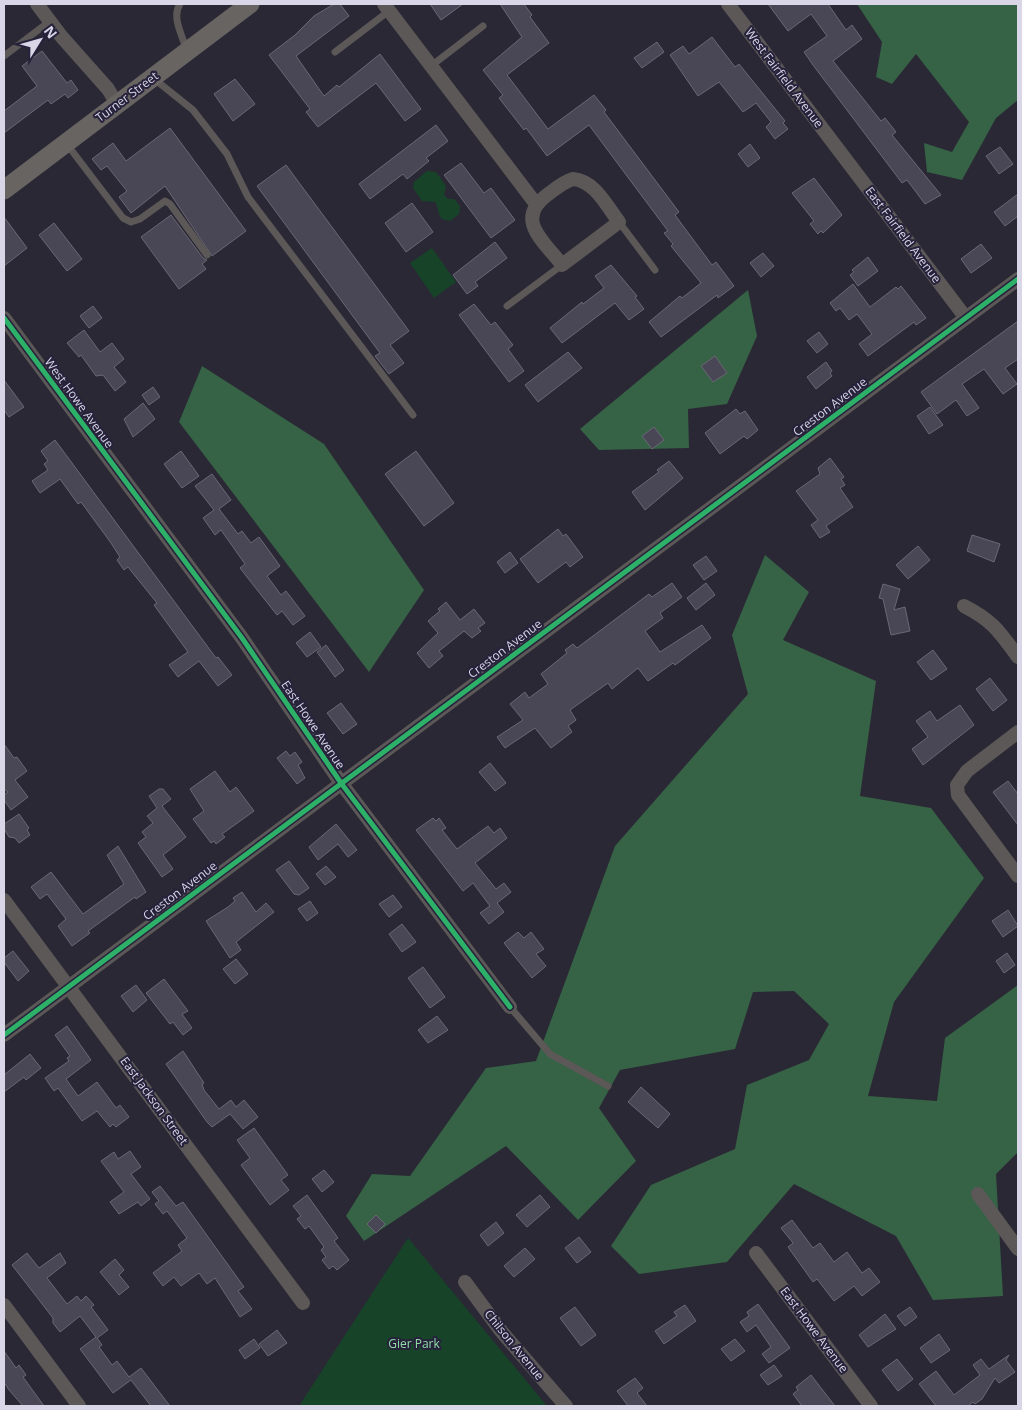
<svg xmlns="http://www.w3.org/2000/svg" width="1022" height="1410" font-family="'Open Sans',sans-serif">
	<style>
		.green { fill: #174429 }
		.forest { fill: #366245 }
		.building { fill: #494756; stroke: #6a6874 }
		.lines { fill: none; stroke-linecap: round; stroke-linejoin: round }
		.lane { stroke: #5c5857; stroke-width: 7 }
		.street { stroke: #5c5857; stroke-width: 14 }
		.secondary { stroke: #686462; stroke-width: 19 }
		.cycleway-casing { stroke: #27223b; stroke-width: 8 }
		.cycleway { stroke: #2db169; stroke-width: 5 }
		.labels { text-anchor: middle; stroke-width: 4; stroke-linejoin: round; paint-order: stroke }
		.street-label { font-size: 12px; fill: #d8d6e7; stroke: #27223b }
		.park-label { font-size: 12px; fill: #90dea6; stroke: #27223b }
	</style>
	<rect width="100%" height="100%" fill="#2a2835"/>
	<path class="green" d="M427,171L436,172L446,186L444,195L448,199H454L460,206L459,214L450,221L442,219C437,213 439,208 435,202L422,201L413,188L414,182Z
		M432,248L456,282L434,298L410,263Z
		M408,1238L547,1406H299Z"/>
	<path class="forest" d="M857,4H1018V100L996,118L962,180L927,172L924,143L952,152L969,122L916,54L892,84L876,77L882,42Z
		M748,290L757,336L727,404L688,409L689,448L599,450L580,429Z
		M202,366L324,444L424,590L369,672L179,422Z
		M765,555L809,592L783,640L876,681L860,796L931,808L984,878L894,1002L868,1096L937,1101L945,1038L1018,985V1152L996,1174L1003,1296L933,1300L896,1236L794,1184L727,1262L639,1274L611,1246L651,1185L735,1149L747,1085L809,1060L829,1024L794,991L753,992L735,1049L620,1070L599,1108L636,1161L578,1220L506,1146L364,1241L346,1216L372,1174L410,1176L486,1068L536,1061L615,846L748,694L732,635Z"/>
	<path class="building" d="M334,4H340L349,16L296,56L324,96L337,85L339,87L380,54L421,109L405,121L376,83L318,127L306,112L310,109L269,55L295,35L314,16Z
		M430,4H463L441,20Z
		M500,4H524L532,15L530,17L549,43L507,75L548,129L594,95L606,110L604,112L679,212L675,215L712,265L716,262L734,286L718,298L717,295L661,337L649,322L680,296L682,298L701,283L671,246L673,244L664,233L668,231L589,125L547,156L526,128L524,130L499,98L503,95L483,70L522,37Z
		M768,4H828L846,30L852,25L862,39L833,61L881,121L885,118L896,132L892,135L941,195L925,204L907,180L902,183L813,65L804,52L827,36L811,14L788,31Z
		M712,37L735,67L739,64L785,121L783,123L788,129L775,139L766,127L771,122L756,103L743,112L719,82L698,96L670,55L683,46L689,54Z
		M657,42L664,52L642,68L634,58Z
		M42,51L67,83L71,80L78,90L68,98L65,94L51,104L48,100L4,133V111L37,86L22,66Z
		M235,79L255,104L233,121L214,94Z
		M436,125L448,141L426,158L429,161L407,179L403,174L370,199L359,184Z
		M170,128L246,231L212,256L165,186L131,213L119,197L127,191L107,166L101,170L92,159L113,143L126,161Z
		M750,144L760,158L748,167L738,154Z
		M1000,147L1013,164L999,174L986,156Z
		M461,163L484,193L491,188L515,220L491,238L444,175Z
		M286,165L409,331L390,345L404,363L389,374L375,356L380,353L257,186Z
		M814,178L842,215L823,233L821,231L818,234L810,224L814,221L792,193Z
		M1018,194V216L1005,226L994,212Z
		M412,203L433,232L406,252L385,223Z
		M171,215L203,258L207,260L202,264L206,269L179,289L141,237Z
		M4,217L27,248L4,266Z
		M54,223L82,259L67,271L39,235Z
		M495,242L507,258L475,282L478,286L467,294L453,275Z
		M981,244L992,258L971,273L961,259Z
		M763,253L774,266L761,277L750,263Z
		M868,257L878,271L858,286L850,275L854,272L852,270Z
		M611,265L637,296L635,297L644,309L629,320L615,303L562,343L550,328L582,302L583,304L604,288L595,276Z
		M853,284L870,307L896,287L898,289L901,286L926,318L916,325L914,322L868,356L859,344L872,334L857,314L849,320L840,308L836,311L830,303Z
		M474,304L491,325L495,322L513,345L508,349L524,371L509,382L459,315Z
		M93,306L102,318L89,328L80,316Z
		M1018,321V359L1005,368L1017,384L1003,394L984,369L962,384L979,408L967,416L956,400L937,414L921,392Z
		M84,330L100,352L112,343L124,359L114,367L126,382L115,391L103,375L96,376L81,355L79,357L67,343Z
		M819,332L828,344L817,353L807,341Z
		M568,352L582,368L538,402L525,385Z
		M715,356L727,373L713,382L701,366Z
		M826,362L832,371L830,373L832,376L816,389L807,377Z
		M4,380L24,407L9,417L4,410Z
		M153,387L160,397L149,405L142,395Z
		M143,403L155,419L133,437L124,419Z
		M930,407L943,425L929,434L917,416Z
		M736,409L740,414L745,411L758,430L747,439L744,436L720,454L705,433Z
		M654,427L664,440L652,449L642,436Z
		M55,440L216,658L218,657L232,675L218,686L199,661L178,677L169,665L188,652L154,605L157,603L128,567L124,570L117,560L120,557L111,543L81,502L78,504L60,479L40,493L32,481L48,470L44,464L48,461L41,451Z
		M181,451L199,476L182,488L164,464Z
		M416,451L454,503L424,526L385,474Z
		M830,458L844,477L841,479L845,485L840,488L853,507L826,526L830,532L820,538L811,525L818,520L796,491L820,474L818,468Z
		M669,461L683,478L645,510L632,492L659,472L657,470Z
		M212,474L231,500L219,509L238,534L242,531L251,543L259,537L280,566L267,576L281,595L286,591L305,616L293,625L282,611L277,615L254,586L240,568L245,564L221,530L215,535L203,518L214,510L195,486Z
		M558,529L563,536L566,534L583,557L570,567L566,562L538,583L520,559Z
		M972,535L1000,544L994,562L967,551Z
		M918,546L930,560L908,579L896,565Z
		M510,552L518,563L505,573L497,562Z
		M706,556L717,571L704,580L693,565Z
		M672,583L682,597L660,613L663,618L645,631L660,652L702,625L711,638L675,665L673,663L648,681L638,668L612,689L608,683L570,710L576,720L568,726L572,732L551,748L535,728L505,748L497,737L523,720L510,704L525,692L529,698L548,684L541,674L567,653L565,650L573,644L577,648L649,594L652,597Z
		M706,583L715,595L696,610L687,598Z
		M883,584L900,589L894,610L905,607L910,631L891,635L883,599L879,598Z
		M446,602L460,620L474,609L485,623L478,628L481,631L472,638L464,631L439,651L443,656L429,668L417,653L438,633L428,621L440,611L438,609Z
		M310,632L321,647L307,657L296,643Z
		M326,645L344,670L335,677L317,652Z
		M933,650L947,669L931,680L917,662Z
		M990,678L1007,700L993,711L976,689Z
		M341,703L357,724L343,734L327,713Z
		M960,705L974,725L923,765L912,749L928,737L916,721L930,711L937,721Z
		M4,744L14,758L17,757L27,771L15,780L28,797L11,810L4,800V795L8,792L4,789Z
		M286,751L290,756L295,752L302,762L298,765L305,778L297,784L277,758Z
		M490,763L506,783L495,791L479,772Z
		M215,771L230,792L236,787L254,811L222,834L225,837L216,844L214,841L211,843L193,819L204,811L190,789Z
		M1008,781L1018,794V825L993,792Z
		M159,789H163L171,799L162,806L186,837L163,855L173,869L162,877L138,843L146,837L142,832L153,823L147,816L157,808L149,796Z
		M19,814L29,828L27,830L30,835L19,843L15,838L9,837L4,829V824Z
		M433,818L436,821L439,818L446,828L442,830L457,849L488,826L494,833L500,828L507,838L475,863L496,889L504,883L511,892L497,903L504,912L489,924L480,913L490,906L473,883L463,891L416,830Z
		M336,824L357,850L348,857L338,844L318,860L309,847Z
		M118,846L146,892L136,899L135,897L88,931L90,933L72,946L58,926L66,919L47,894L40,899L31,887L51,872L83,914L124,884L107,855Z
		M289,861L309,888L299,895L294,894L276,870Z
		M326,866L336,877L325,885L316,874Z
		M242,892L256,912L266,903L274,912L236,942L241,950L230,958L206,921L228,907L235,901L233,898Z
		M393,895L402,907L389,917L379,904Z
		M310,901L318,913L307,921L298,909Z
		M1008,910L1018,926L1003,937L992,921Z
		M402,924L416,942L402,952L389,934Z
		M518,932L524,938L531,932L544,949L536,954L546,966L532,978L504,943Z
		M13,951L29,971L18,981L4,962V958Z
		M1007,953L1015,965L1004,973L996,961Z
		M236,959L248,974L235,984L223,969Z
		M423,967L445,997L430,1008L408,978Z
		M164,979L188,1011L182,1014L192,1028L183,1035L173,1022L170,1024L146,993Z
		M136,985L147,1000L133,1012L121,996Z
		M437,1016L448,1030L428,1043L418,1030Z
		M67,1026L91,1060L66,1079L78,1096L97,1082L116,1108L120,1105L129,1117L116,1127L113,1124L110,1127L97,1111L82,1121L58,1088L54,1091L45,1078L69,1061L67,1058L70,1056L55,1035Z
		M183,1051L204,1083L202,1084L204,1090L219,1109L231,1100L236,1107L244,1100L258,1117L243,1129L230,1114L212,1127L207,1122L166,1064Z
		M30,1054L41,1068L26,1080L24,1077L4,1092V1075Z
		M641,1087L670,1114L658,1128L628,1102Z
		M254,1128L288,1175L281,1180L289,1190L270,1205L241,1165L250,1158L237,1140Z
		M130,1151L141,1167L131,1174L150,1199L141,1206L138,1202L119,1214L110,1202L124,1192L101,1161L114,1152L118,1159Z
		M324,1170L334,1182L322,1192L312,1179Z
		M160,1186L176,1206L183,1202L244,1287L238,1291L252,1309L240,1317L215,1278L207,1284L199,1273L181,1286L174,1277L163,1286L153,1273L182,1251L178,1245L187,1238L167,1211L163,1214L155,1204L159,1201L152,1192Z
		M307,1195L338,1238L334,1241L349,1260L337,1270L333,1266L329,1269L322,1260L326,1257L321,1250L324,1247L309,1226L305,1229L297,1219L301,1216L293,1206Z
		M540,1195L550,1207L527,1227L516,1215Z
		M376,1215L385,1224L376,1233L367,1224Z
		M792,1220L813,1248L820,1243L834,1262L847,1252L862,1273L869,1268L880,1282L862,1296L854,1286L834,1301L817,1279L813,1282L788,1247L793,1243L781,1228Z
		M496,1222L504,1233L488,1246L480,1235Z
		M579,1237L591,1252L577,1263L565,1248Z
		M525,1248L535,1259L514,1277L504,1266Z
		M27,1253L39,1268L60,1253L66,1263L47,1278L67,1304L77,1296L81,1301L86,1296L94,1305L91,1307L108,1330L97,1338L102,1345L99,1347L112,1365L117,1361L129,1377L141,1368L170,1406H151L131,1380L113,1393L80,1349L96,1337L80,1316L60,1332L53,1323V1318L12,1265Z
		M115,1259L124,1270L119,1275L129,1287L119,1295L100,1272Z
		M758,1304L790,1348L769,1363L762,1354L771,1347L756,1325L747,1332L740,1322L749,1316L747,1312Z
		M685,1305L696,1321L664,1344L655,1331L677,1316L674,1312Z
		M575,1307L596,1335L581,1346L560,1318Z
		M910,1307L917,1317L905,1326L897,1316Z
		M885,1314L896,1329L868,1347L859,1335Z
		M277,1330L287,1343L268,1356L259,1344Z
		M939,1334L950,1350L931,1363L920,1348Z
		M254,1339L260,1348L245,1359L239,1350Z
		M735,1339L745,1351L731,1361L721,1349Z
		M4,1351L16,1368L19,1365L26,1375L23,1377L44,1406H23L9,1390L4,1382Z
		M1009,1355L1006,1360L1015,1372L999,1383L995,1378L982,1399L975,1404L973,1402L968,1406H936L919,1384L936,1371L954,1395L980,1375L973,1365L981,1359L989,1369Z
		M897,1359L913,1379L898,1391L882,1370Z
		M774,1365L782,1376L768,1385L760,1375Z
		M811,1375L821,1388L835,1406H802L793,1394L798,1390L796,1387Z
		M635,1378L643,1388L637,1393L647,1406H628L617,1391Z"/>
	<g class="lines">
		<path class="lane" d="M180,4C171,17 183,37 187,51
			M335,52L389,11
			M4,56L50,21
			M431,66L483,26
			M153,78L193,110L227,154L248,197L413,415
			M66,143L123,218L131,222L140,219L165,201L170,204L207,255
			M619,222L655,270
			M507,306L562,265
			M510,1007L550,1054L608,1086"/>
		<path class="street" d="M37,4L61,36L108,89L117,104
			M384,4L536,204
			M728,4L966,318
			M573,179C595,181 606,205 619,222L562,265C544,241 514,220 547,195C555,189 563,182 573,179Z
			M4,318L242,638L341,783L510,1007
			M964,606C993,621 999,631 1018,657
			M1018,732L967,771L957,785L958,795L1018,876
			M4,900L303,1303
			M4,1035L1018,279
			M978,1194L1018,1249
			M756,1253L871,1406
			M465,1282L501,1331L566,1406
			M4,1305L79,1406"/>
		<path class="secondary" d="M4,190L250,4"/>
		<defs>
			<path id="cycleway" d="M4,318L242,638L341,783L510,1007
				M4,1035L1018,279"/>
		</defs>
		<use href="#cycleway" class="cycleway-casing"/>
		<use href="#cycleway" class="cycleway"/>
	</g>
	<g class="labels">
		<g class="street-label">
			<text transform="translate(784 78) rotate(53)" y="4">West Fairfield Avenue</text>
			<text transform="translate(127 97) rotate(-37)" y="4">Turner Street</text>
			<text transform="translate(903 235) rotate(53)" y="4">East Fairfield Avenue</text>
			<text transform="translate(79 403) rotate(54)" y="4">West Howe Avenue</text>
			<text transform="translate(830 407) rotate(-37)" y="4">Creston Avenue</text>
			<text transform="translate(505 649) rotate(-37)" y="4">Creston Avenue</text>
			<text transform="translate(313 725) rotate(56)" y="4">East Howe Avenue</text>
			<text transform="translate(180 891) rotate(-37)" y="4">Creston Avenue</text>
			<text transform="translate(154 1101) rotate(54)" y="4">East Jackson Street</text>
			<text transform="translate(814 1330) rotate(53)" y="4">East Howe Avenue</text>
			<text transform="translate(514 1345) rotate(51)" y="4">Chilson Avenue</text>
		</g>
		<g class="park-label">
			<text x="414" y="1348">Gier Park</text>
		</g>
	</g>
	<rect width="1022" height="1410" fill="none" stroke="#d8d6e7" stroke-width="10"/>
	<g transform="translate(40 40) rotate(53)" stroke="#27223b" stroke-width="4" paint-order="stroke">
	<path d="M0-4L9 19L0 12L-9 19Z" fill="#d8d6e7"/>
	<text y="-8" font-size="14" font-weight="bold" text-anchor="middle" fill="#d8d6e7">N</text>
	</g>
</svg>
